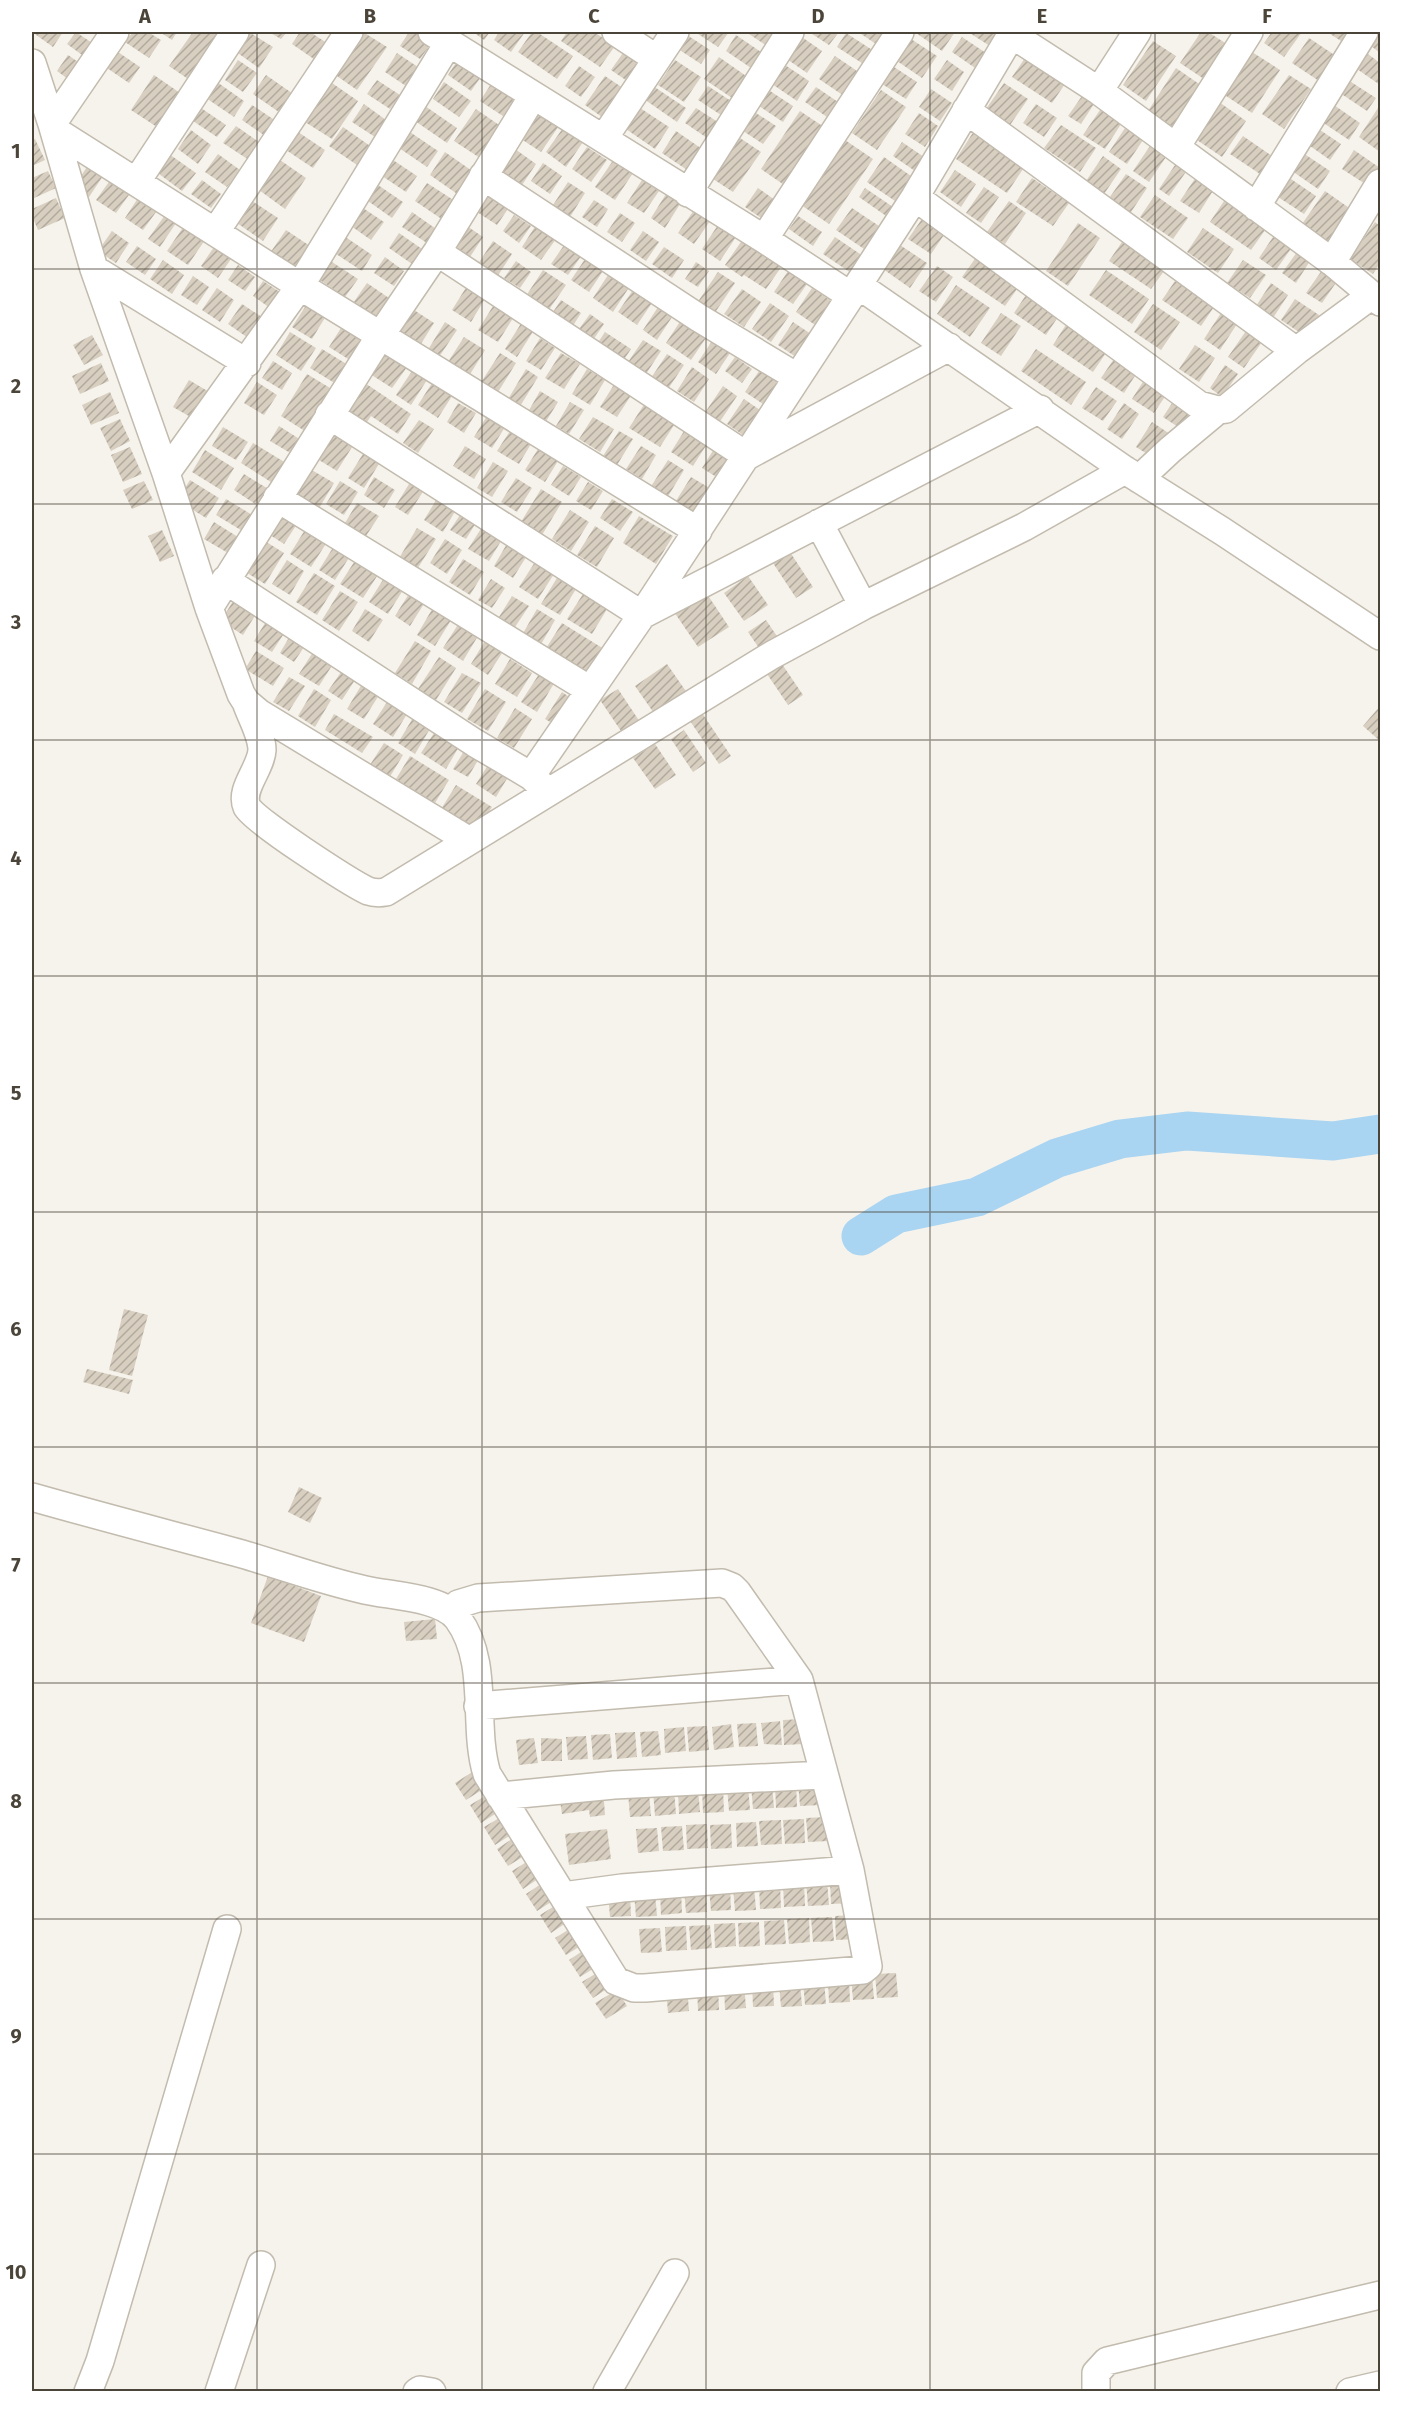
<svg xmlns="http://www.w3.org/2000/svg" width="1412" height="2423" font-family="'Fira Sans',sans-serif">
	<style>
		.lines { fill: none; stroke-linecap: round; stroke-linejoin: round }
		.river { stroke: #a9d4f2; stroke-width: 39 }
		.building { fill: url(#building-hatch) }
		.minor-casing { stroke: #c2bbae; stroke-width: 30 }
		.minor { stroke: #fff; stroke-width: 27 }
		.grid { fill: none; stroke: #4b4439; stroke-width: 1.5; stroke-opacity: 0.55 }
		.neatline { fill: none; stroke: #4b4439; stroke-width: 2 }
		.grid-label { font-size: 20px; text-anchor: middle; font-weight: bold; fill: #4b4439 }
	</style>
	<defs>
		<pattern id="building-hatch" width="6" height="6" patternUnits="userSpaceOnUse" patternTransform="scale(1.5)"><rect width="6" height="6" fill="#d8cfc1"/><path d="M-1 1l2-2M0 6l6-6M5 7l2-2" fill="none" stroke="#b1aa9e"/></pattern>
	</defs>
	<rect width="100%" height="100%" fill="#f6f3ec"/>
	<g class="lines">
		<path class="river" d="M861,1236L896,1214L977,1197L1057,1158L1120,1139L1187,1131L1333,1141L1380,1134"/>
	</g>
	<path class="building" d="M32,32H63L53,47Z
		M76,32L98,47L89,60L67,44Z
		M133,32H148L161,40L149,58L125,42Z
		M160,32H177L172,40Z
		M193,32H225L191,81L169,66Z
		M249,32L273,47L259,68L235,51Z
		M269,32H287L281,39Z
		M300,32H310L333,47L321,64L292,44Z
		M363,32L387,47L357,90L334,74Z
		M409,32H419L433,41L420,59L400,46Z
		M473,32H490L484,40Z
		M499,32H525L511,52L494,40Z
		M532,32H537L573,56L557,79L518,52Z
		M567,32H594L615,46L600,67L561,41Z
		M695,32H729L718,47Z
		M746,32H777L767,46Z
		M809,32H839L829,45Z
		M858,32H893L882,48Z
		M917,32H955L942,51L916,33Z
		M968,32H1002L993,48Z
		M1201,32H1208L1230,46L1207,81L1180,63Z
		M1272,32H1302L1284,57L1264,43Z
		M1327,32H1348L1341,41Z
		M1380,32V53L1371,46Z
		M684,33L710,50L701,64L675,47Z
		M846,33L877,53L868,67L837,47Z
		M736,35L761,52L751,68L726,51Z
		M799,35L822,51L807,73L784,57Z
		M962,37L989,55L978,70L952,52Z
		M1309,38L1339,58L1322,83L1292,63Z
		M911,39L937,56L922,78L897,61Z
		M1153,41L1176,56L1146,101L1123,85Z
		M115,50L140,67L129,83L104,66Z
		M625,50L644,63L630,83L611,70Z
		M1252,52L1280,70L1252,113L1223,94Z
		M397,53L424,71L412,90L385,72Z
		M1368,54L1380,63V85L1357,69Z
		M68,55L84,66L72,82L57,71Z
		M1027,55L1067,81L1052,103L1012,77Z
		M835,56L863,75L847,98L819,79Z
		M719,57L749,78L735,100L704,79Z
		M459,58L483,74L471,91L448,75Z
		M238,60L257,73L243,92L225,80Z
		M675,60L701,77L684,102L658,85Z
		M947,60L964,72L952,91L934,79Z
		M785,65L809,81L797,101L772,84Z
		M579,66L595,77L581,97L565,86Z
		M894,67L917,82L906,99L882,84Z
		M1176,68L1205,88L1176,130L1148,111Z
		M154,75L183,95L160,129L131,110Z
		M266,75L299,98L286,117L253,94Z
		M1289,75L1311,89L1284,129L1262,114Z
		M605,76L629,92L609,122L585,105Z
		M377,80L400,95L390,109L367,94Z
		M1348,80L1376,98L1367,111L1340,93Z
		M493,81L522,100L509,120L480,101Z
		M217,82L244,101L234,117L206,98Z
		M444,82L471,101L459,117L433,99Z
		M332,83L358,101L332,139L305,122Z
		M1004,83L1028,99L1010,125L986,109Z
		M650,84L686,108L677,122L641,97Z
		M708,86L731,101L721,115L698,100Z
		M816,87L841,104L830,119L805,102Z
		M767,89L793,106L783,122L756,104Z
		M931,89L952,103L940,121L919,107Z
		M881,90L906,107L877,150L852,133Z
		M1082,96L1094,104L1081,124L1068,116Z
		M1219,102L1246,121L1222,157L1194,138Z
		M1331,103L1360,123L1349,140L1319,120Z
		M364,104L386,120L375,137L352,122Z
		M1036,104L1057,118L1044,137L1023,123Z
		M252,105L279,123L268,138L242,120Z
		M1380,105V152L1359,137Z
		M425,106L457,128L447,143L415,121Z
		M637,106L669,127L655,149L623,127Z
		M538,107L561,123L541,152L518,137Z
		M1102,107L1123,121L1105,149L1083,135Z
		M201,108L226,125L217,137L193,121Z
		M696,108L721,124L710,140L685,123Z
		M476,109L502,127L480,158L454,141Z
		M753,111L776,126L763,144L740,129Z
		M800,111L827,129L787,187L761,169Z
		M919,113L938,126L925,147L905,134Z
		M1061,125L1096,148L1080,172L1044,148Z
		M1127,125L1145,137L1127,164L1109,152Z
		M236,126L266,147L255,164L223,143Z
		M343,127L376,150L363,169L329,146Z
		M563,128L583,142L566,167L546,152Z
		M191,130L211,145L198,164L178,149Z
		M295,130L325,150L313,168L283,148Z
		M1320,130L1341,144L1330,160L1310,146Z
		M676,131L705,151L690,172L662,153Z
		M974,131L1025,166L1007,193L956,159Z
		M410,132L438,151L427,167L399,148Z
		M737,136L761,152L733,192L710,177Z
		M1243,136L1272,156L1260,174L1230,154Z
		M35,139L45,160L32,166V140Z
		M845,140L873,159L829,224L801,205Z
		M902,142L924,157L915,171L893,156Z
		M1150,146L1166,157L1149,182L1133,171Z
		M587,147L607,160L591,182L572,169Z
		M515,149L536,164L522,185L501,171Z
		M1354,150L1380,168V172L1370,187L1342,169Z
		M445,152L478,175L463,198L430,175Z
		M1303,153L1330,171L1318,189L1292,171Z
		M169,154L196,173L182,191L155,171Z
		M218,154L240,170L227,187L205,172Z
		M1103,156L1121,169L1104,194L1086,181Z
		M884,157L911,176L895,201L867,182Z
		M614,159L633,173L615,200L595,187Z
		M280,160L306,178L285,209L259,190Z
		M393,160L417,176L406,192L382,176Z
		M90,162L105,173L89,197L74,187Z
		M1177,162L1188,169L1169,196L1159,189Z
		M543,163L562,176L550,194L531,181Z
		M955,170L976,184L961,207L940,192Z
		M48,171L56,188L32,199V178Z
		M1126,174L1147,188L1127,218L1105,204Z
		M1198,174L1216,186L1199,213L1180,201Z
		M1288,177L1316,196L1304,214L1275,195Z
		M1032,178L1069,203L1053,226L1016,202Z
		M111,179L131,192L116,213L96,200Z
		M202,180L221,194L211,208L191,194Z
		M642,180L659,191L644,213L627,203Z
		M568,182L585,193L570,217L553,205Z
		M427,183L455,201L443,220L415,201Z
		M378,185L403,202L392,218L368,201Z
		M984,187L999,197L981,223L966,213Z
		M758,188L782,205L770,224L745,207Z
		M865,188L896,209L889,218L859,197Z
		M1325,191L1355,212L1333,245L1302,224Z
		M490,192L510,206L497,225L477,212Z
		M666,194L680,204L665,228L651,218Z
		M140,195L159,208L143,230L125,218Z
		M1155,195L1188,218L1173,239L1140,217Z
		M56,198L65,218L38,230L32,216V209Z
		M1226,198L1268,226L1251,250L1210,222Z
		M594,200L608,209L597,227L582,217Z
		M252,201L278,218L263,241L237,223Z
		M1009,201L1026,213L1005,244L987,232Z
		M363,208L384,222L371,240L351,226Z
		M852,208L882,228L867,251L836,230Z
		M694,210L710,221L694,244L678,233Z
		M412,212L439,231L430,245L402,227Z
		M620,213L635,223L622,242L607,232Z
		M165,215L176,223L160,247L148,239Z
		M514,215L531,226L519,243L503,231Z
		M798,216L822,232L813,246L789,229Z
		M924,216L946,232L931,254L908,239Z
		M1375,222L1380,226V263L1373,274L1350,259Z
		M186,223L207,237L188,265L167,251Z
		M1078,223L1100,238L1068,286L1046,271Z
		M464,224L483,237L470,257L450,244Z
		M536,225L556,239L541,260L522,247Z
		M718,225L736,237L720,261L702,249Z
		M1203,228L1234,249L1218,273L1187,252Z
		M286,230L313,248L297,271L270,253Z
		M112,231L129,243L116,263L98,251Z
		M643,231L659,242L646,261L630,250Z
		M399,233L422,249L412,264L389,248Z
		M1275,234L1293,246L1276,270L1259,258Z
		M344,236L372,255L362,271L333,252Z
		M835,237L863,256L851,273L823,254Z
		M743,239L782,266L766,289L744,275L742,277L725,265Z
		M1124,239L1167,267L1151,289L1109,261Z
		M493,241L512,254L497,277L478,264Z
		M567,241L584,252L568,275L551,264Z
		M900,245L927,263L910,288L883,269Z
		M137,246L156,259L145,275L126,262Z
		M214,247L231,259L218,278L201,266Z
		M664,247L684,260L672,278L652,264Z
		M1297,252L1310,261L1296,283L1282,273Z
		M587,256L605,268L589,292L571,280Z
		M977,256L1020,285L1005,306L962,277Z
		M385,257L404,271L394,286L374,273Z
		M163,260L184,275L172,294L150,279Z
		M329,260L358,279L345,297L317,278Z
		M1243,260L1266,275L1250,298L1227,283Z
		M516,261L531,272L520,288L504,278Z
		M696,262L709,271L698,287L685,279Z
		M238,265L255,277L245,291L228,280Z
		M937,266L953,277L936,302L919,291Z
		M1325,266L1340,277L1322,303L1306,293Z
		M543,270L566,285L546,314L524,299Z
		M1106,270L1149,299L1132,324L1089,295Z
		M788,271L807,284L793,304L774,292Z
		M610,272L630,286L613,312L593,298Z
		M718,272L735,283L714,314L697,303Z
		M193,276L209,287L197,305L181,295Z
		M263,281L283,294L273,310L253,296Z
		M1175,281L1214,307L1201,326L1162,300Z
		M367,283L389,298L374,321L351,306Z
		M1271,283L1288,295L1273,318L1256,306Z
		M956,285L990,308L970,337L937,314Z
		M467,286L486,297L471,322L452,310Z
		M635,287L654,300L637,325L618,312Z
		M217,288L234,300L220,322L202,310Z
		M812,288L834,303L818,327L796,312Z
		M742,289L761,302L744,327L724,314Z
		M1028,292L1060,314L1046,335L1014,313Z
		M1295,299L1319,315L1305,336L1281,320Z
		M561,300L581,313L571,329L551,315Z
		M495,303L515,315L498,342L478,330Z
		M770,303L789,316L771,342L752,329Z
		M242,304L265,319L251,340L228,324Z
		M307,304L326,316L312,339L292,327Z
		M660,304L674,314L657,340L643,330Z
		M1153,304L1180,322L1161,350L1134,332Z
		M414,310L434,323L419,347L398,335Z
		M1001,313L1021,326L1001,356L981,343Z
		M1221,313L1237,324L1220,350L1204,339Z
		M590,314L604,324L591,343L576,333Z
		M683,317L708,335L691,360L666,343Z
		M1069,320L1110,347L1093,372L1053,345Z
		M445,322L457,330L437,360L426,353Z
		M522,322L534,330L517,357L505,349Z
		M793,322L814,336L799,359L778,345Z
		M341,328L365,343L353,362L329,347Z
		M1248,328L1264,339L1244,368L1228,357Z
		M290,332L316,348L301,371L276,355Z
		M605,332L631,349L623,361L597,344Z
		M92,335L103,355L84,365L73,345Z
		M464,337L485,350L469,376L448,362Z
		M540,338L555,348L541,370L526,361Z
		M643,340L661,351L646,374L628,362Z
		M712,341L730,353L716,374L698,362Z
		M1195,345L1215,358L1199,382L1179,369Z
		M388,348L410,363L392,388L370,374Z
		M322,349L353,368L341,387L310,368Z
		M1036,349L1086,382L1071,405L1021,371Z
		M500,353L516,363L495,397L478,387Z
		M561,353L580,364L564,389L545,378Z
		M1118,353L1140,368L1124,393L1101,378Z
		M667,354L684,365L668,389L651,378Z
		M735,357L752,369L742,383L725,371Z
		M273,361L292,373L282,390L262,378Z
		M101,363L109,381L80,394L72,376Z
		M1225,365L1238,374L1222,397L1210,388Z
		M692,367L709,379L694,402L677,391Z
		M761,368L779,380L763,404L745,392Z
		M526,369L538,377L519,408L507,401Z
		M587,369L605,380L590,405L572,394Z
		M412,371L427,380L411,405L396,395Z
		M307,374L335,391L308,433L281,416Z
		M1146,377L1168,392L1154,413L1132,399Z
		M189,380L216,396L201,423L173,407Z
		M434,380L454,393L438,418L418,405Z
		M362,381L411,414L398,434L371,416L365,425L342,409Z
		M257,382L277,395L264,415L244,403Z
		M615,383L632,394L617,417L600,407Z
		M723,386L737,396L719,423L704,414Z
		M1096,387L1117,401L1103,421L1082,408Z
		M540,391L558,402L545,423L528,412Z
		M110,392L119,413L91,425L82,405Z
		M1176,397L1200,414L1187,433L1163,417Z
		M744,399L766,414L749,439L727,424Z
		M570,402L584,410L569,434L556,426Z
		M458,403L476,413L464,433L447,422Z
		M645,403L676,422L660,447L629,428Z
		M1124,403L1139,414L1122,439L1107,429Z
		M487,416L505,427L492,448L474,437Z
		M593,417L614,429L600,452L579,439Z
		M120,419L130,441L111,451L100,428Z
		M419,420L434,429L418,453L403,443Z
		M1152,422L1173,436L1157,460L1136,447Z
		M279,426L301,440L292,454L270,441Z
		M223,427L248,442L236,460L212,446Z
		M686,428L709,441L693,466L671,452Z
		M510,431L531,444L519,464L497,451Z
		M619,431L633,439L617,465L603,456Z
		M336,433L354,444L337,471L319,460Z
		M253,443L286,463L274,484L241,463Z
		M465,446L486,459L474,479L453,466Z
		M641,446L656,455L642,479L626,469Z
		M130,447L142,474L123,482L111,455Z
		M366,449L382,459L364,488L348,478Z
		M538,449L558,461L545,482L525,470Z
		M714,449L730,459L718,478L702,468Z
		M205,450L234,468L221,490L192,472Z
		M668,460L684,470L667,498L650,488Z
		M493,462L508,471L492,497L477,488Z
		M563,466L581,477L569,496L551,485Z
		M310,469L334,483L318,510L294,495Z
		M244,474L270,490L260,507L234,490Z
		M374,477L395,490L384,508L364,495Z
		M691,477L713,490L696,517L674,504Z
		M516,478L532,488L517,512L501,502Z
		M412,479L426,487L408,515L395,507Z
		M190,480L219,498L206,518L177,500Z
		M144,481L153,500L132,509L123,490Z
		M340,481L358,492L344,515L326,504Z
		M588,482L603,491L591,510L576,501Z
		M541,489L562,502L542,535L521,522Z
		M438,497L457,508L443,532L424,520Z
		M226,499L254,516L244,532L216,515Z
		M612,499L633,512L620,531L600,518Z
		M357,503L379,516L366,536L345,523Z
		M464,509L479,518L466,539L450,530Z
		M570,510L589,522L571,551L552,539Z
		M279,513L297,524L284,544L267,533Z
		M639,516L673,536L656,564L623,543Z
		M214,522L238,537L228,553L204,539Z
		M484,524L504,536L489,561L468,549Z
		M308,525L329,539L311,567L290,554Z
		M595,526L614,538L597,567L577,555Z
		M417,528L436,539L416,571L398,560Z
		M162,530L174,556L160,562L148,536Z
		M260,538L284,553L265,584L241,569Z
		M445,539L462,550L447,574L430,563Z
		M508,542L528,554L513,578L494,566Z
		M334,546L350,556L335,580L319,570Z
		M788,549L813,587L796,598L771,560Z
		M358,556L381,570L363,598L340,584Z
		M463,559L484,572L470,595L449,582Z
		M287,560L304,571L290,595L272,584Z
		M535,562L554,574L538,599L519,587Z
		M314,573L335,586L317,615L296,602Z
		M386,575L405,587L388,614L369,602Z
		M748,576L768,605L744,621L724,593Z
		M557,578L576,589L560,615L541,604Z
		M491,579L505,588L492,608L478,600Z
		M703,588L729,627L698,647L672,609Z
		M412,589L427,599L410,626L395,616Z
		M340,591L358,602L339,631L322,620Z
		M583,594L607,609L592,634L567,619Z
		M236,596L259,609L243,635L221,621Z
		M512,596L529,606L515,627L499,617Z
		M434,606L453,617L435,646L417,635Z
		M365,609L383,620L369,642L352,631Z
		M537,609L555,620L540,646L522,635Z
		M267,620L285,632L272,652L254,641Z
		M766,620L781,642L763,654L748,632Z
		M459,623L478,636L463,661L443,648Z
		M562,623L604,649L587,677L545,650Z
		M291,634L306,644L294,662L280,653Z
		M486,639L504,650L488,675L471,664Z
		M415,641L431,651L412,684L395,673Z
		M256,651L284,668L273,686L245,669Z
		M313,652L333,664L319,686L299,674Z
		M439,657L456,668L436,700L418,689Z
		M510,659L532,673L517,697L495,684Z
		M667,664L690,697L658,719L635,686Z
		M782,664L803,695L788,705L767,674Z
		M541,671L556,680L537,712L521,702Z
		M341,672L355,680L342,700L328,691Z
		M462,673L481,683L462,713L444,702Z
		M289,677L305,686L289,711L273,702Z
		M362,684L379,695L364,719L347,709Z
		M314,689L331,700L315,727L298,716Z
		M485,689L506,702L488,731L467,719Z
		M618,689L640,722L623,734L600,700Z
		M562,692L575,701L559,727L545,719Z
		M387,702L407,714L393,737L373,724Z
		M1380,706V741L1363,726Z
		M515,708L532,719L514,748L497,738Z
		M700,710L731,756L719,764L688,718Z
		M334,714L373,737L362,753L325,730Z
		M414,716L431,727L415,754L398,743Z
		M436,730L460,745L446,769L421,753Z
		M684,730L706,763L693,772L671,739Z
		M384,743L403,755L388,780L368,768Z
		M655,744L676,775L655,789L633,758Z
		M466,748L480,757L468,777L453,769Z
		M410,756L449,780L435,803L396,779Z
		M488,765L508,777L496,797L476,784Z
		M456,785L492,807L473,836L438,814Z
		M124,1309L148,1315L132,1376L109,1370Z
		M87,1369L133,1380L129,1394L83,1382Z
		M299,1487L322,1498L310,1523L288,1512Z
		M268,1576L321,1596L304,1642L251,1623Z
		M435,1619L437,1639L406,1641L404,1622Z
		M802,1719L803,1744L784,1745L783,1720Z
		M780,1721L782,1745L764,1744L761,1723Z
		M756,1723L758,1746L739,1747L737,1724Z
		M731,1724L734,1747L714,1750L712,1727Z
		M707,1726L709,1750L689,1752L687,1727Z
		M684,1727L686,1751L665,1753L664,1729Z
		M658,1731L661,1755L642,1757L640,1732Z
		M635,1732L637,1757L617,1759L615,1733Z
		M610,1734L612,1758L593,1760L591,1735Z
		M586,1736L588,1759L568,1760L566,1737Z
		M534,1738L538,1763L519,1765L516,1740Z
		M541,1738L562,1739V1761H541Z
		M477,1769L488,1786L466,1800L455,1783Z
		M820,1781L821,1805L800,1806L798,1782Z
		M796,1783L797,1807L776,1808L775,1784Z
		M772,1784L774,1808L753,1809L751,1785Z
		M748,1786L750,1810L729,1811L727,1787Z
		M603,1788L605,1815L590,1817L589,1810L562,1814L559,1794Z
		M698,1788L700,1812L679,1814L678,1790Z
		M723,1788L724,1812L703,1813L702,1789Z
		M674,1790L676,1814L655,1816L653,1791Z
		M492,1792L503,1809L481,1823L470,1805Z
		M649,1792L651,1816L630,1817L628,1793Z
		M506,1814L517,1831L495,1845L484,1827Z
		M827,1817L829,1841L808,1842L806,1818Z
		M804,1819L805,1843L785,1844L783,1820Z
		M781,1820L782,1844L761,1845L759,1821Z
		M756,1822L758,1846L737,1847L736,1823Z
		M707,1824L708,1848L687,1849L686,1825Z
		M731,1824L732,1848L711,1849L710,1825Z
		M682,1826L684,1850L663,1851L661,1827Z
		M657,1828L659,1851L638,1853L636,1829Z
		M607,1829L611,1859L569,1865L565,1834Z
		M518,1835L529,1853L508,1866L497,1849Z
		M533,1858L544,1875L523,1889L512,1871Z
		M851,1879L852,1903L831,1904L830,1880Z
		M547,1880L559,1897L537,1911L526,1894Z
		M827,1881L829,1905L808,1906L806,1882Z
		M804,1882L805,1906L784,1907L783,1883Z
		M780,1884L781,1908L760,1909L759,1885Z
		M730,1886L731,1910L711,1911L709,1888Z
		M754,1886L756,1910L735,1911L733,1887Z
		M706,1888L707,1912L686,1913L684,1889Z
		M681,1890L682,1913L661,1915L660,1891Z
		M630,1892L631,1916L610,1917L608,1893Z
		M655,1892L657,1916L636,1917L634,1893Z
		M561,1902L572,1919L551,1933L540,1915Z
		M856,1915L857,1939L836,1940L835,1916Z
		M832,1917L834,1941L813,1942L811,1918Z
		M809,1918L810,1942L789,1944L787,1919Z
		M784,1920L786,1944L765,1945L764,1921Z
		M759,1922L760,1946L739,1947L738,1923Z
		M735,1923L736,1946L715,1948L714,1924Z
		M576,1925L587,1942L566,1955L555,1938Z
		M710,1925L712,1948L691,1950L689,1926Z
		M686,1926L687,1950L666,1951L665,1927Z
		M660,1928L662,1952L641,1953L639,1929Z
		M590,1946L601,1964L580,1977L569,1960Z
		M603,1969L613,1985L593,1998L582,1982Z
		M896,1973L898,1997L877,1998L875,1974Z
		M872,1975L874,1999L853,2000L851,1976Z
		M849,1978L850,2002L829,2003L828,1979Z
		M824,1980L826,2004L805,2005L803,1981Z
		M773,1982L774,2006L753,2007L752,1983Z
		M800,1982L802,2006L781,2007L779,1983Z
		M744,1984L746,2008L725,2010L724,1985Z
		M718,1986L719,2010L698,2011L697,1987Z
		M687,1987L689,2011L668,2013L666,1988Z
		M617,1990L627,2006L606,2019L595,2003Z"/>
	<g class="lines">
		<defs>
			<path id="minor" d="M432,32L764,239L851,296
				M616,32L657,59
				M1011,34L1099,91L1332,262L1380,302
				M32,63L52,124L94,269L166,473L209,608L241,694L246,702L259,713L468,840
				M1099,91L1137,32
				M52,124L115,32
				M54,130L300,286L698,531
				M604,138L675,32
				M1176,147L1249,32
				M483,176L699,318L797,377
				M137,181L235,32
				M688,193L790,32
				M915,197L1199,405L1218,410L1226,409L1296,351L966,110
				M1256,207L1364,32
				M216,231L349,32
				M764,239L900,32
				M437,252L747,456L949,347
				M1332,262L1380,183
				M94,269L247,363
				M858,285L915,197L1013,32
				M1296,351L1372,295
				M329,415L642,615L1040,409
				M166,473L300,286L449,42
				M1139,479L1170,450L1218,410
				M277,498L590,690
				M819,523L863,606
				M225,580L475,743L531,776L543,787
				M209,608L380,336L437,252L533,96
				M246,702C251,717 262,735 262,750C261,769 239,789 247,807C253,820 351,883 368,891C374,893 380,893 386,892L772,655L863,606L1024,527L1125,470
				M531,776L642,615L858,285L1125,470L1222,531L1380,636
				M32,1497C102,1517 172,1535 242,1554C283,1566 324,1581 365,1590C391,1596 442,1597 458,1619C490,1663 472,1726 487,1774L616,1981L634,1988H645L863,1970L868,1966L850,1870L799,1680L478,1706
				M451,1611L458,1604L478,1598L722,1583L732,1587L737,1592L799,1680
				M500,1796L614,1785L824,1775
				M563,1896L622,1888L850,1870
				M88,2392L100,2361L227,1929
				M219,2392L261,2265
				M417,2392L420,2390L432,2392
				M607,2392L675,2273
				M1096,2392V2373L1107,2361L1380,2295
				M1350,2392L1380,2385"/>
		</defs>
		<use href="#minor" class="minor-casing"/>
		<use href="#minor" class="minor"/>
	</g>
	<path class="grid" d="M257,32V2392M482,32V2392M706,32V2392M930,32V2392M1155,32V2392M32,269H1380M32,504H1380M32,740H1380M32,976H1380M32,1212H1380M32,1447H1380M32,1683H1380M32,1919H1380M32,2154H1380"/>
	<rect width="1412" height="2423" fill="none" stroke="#ffffff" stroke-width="66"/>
	<rect x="33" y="33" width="1346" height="2357" class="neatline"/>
	<g class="grid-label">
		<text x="145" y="23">A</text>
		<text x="370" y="23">B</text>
		<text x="594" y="23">C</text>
		<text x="818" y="23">D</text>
		<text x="1042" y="23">E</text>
		<text x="1267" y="23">F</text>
		<text x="16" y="158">1</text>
		<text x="16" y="393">2</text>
		<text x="16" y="629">3</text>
		<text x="16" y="865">4</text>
		<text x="16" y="1100">5</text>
		<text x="16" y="1336">6</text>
		<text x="16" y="1572">7</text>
		<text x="16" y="1808">8</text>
		<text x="16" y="2043">9</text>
		<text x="16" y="2279">10</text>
	</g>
</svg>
